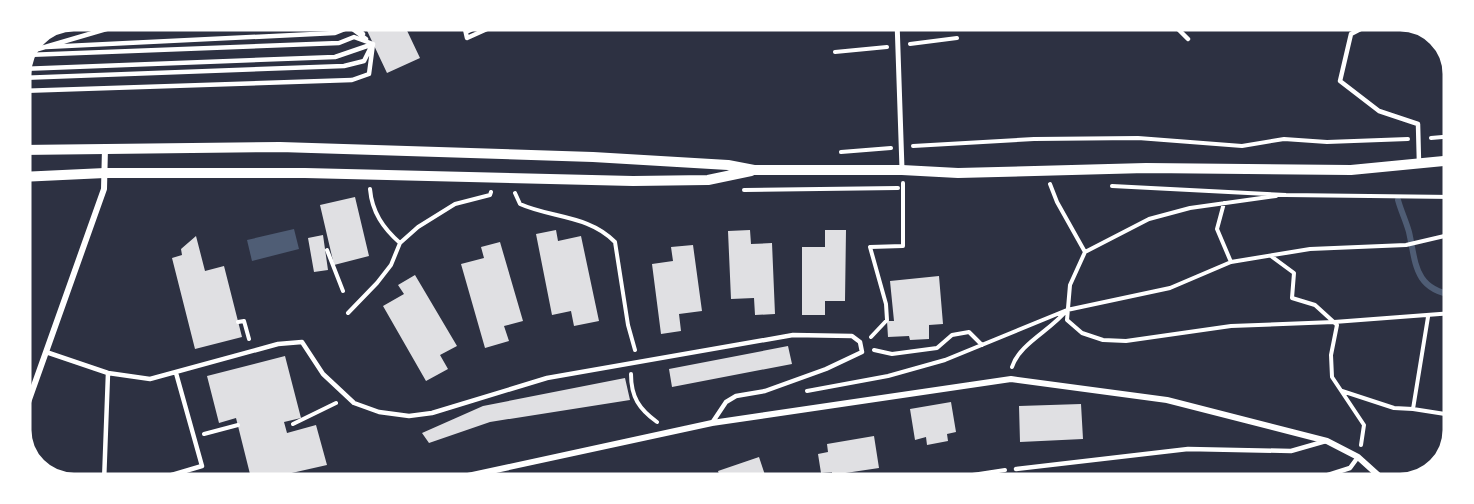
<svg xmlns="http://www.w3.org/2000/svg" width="1474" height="504" font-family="'Varela Round',sans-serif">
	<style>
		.water { fill: #4f5d75 }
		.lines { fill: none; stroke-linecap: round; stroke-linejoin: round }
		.stream { stroke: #4f5d75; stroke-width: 6 }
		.building { fill: #e0e0e3 }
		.path { stroke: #fff; stroke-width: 4 }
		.service { stroke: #fff; stroke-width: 4.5 }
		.pedestrian { stroke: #fff; stroke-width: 5 }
		.minor { stroke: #fff; stroke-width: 6 }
		.tertiary { stroke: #fff; stroke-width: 10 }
		.rim { fill: none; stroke: #fff; stroke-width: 3 }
	</style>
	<rect width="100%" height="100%" fill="#2d3142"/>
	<path class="water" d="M294,229L299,249L252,261L247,240Z"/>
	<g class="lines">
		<path class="stream" d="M1398,200C1401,211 1406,221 1409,232C1416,263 1414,289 1453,295"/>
	</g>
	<path class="building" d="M362,20H402L420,58L387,73Z
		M355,197L369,256L334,265L320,205Z
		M556,230L558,241L581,236L599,321L574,326L571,311L552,315L536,234Z
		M750,230L751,244L772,243L775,314L755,315L754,298L731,299L728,231Z
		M825,230H846L845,301H825V315H802V247H825Z
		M323,235L328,270L314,272L308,238Z
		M196,236L205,271L224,266L242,337L195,349L172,258L182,255L181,249Z
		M500,242L523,321L504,326L509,341L485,348L461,264L484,258L481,247Z
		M693,245L702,311L679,314L681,331L661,334L652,264L673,261L671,247Z
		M415,275L457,346L440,355L448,369L426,381L383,306L404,294L398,285Z
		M939,276L943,324L929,325V339L910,340L909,336L888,337L887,321H894L890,281Z
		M788,346L792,364L672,387L669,369Z
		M285,356L301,418L284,422L287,433L316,425L327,465L252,482L236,418L219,423L207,376Z
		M625,378L630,400L490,422L429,443L422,433L483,406Z
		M951,402L956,432L947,434L948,441L927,445L926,437L915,440L910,409Z
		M1081,404L1083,439L1020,442L1019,406Z
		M874,436L879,468L832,475V472L821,473L818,454L828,452L827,444Z
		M759,457L767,481L759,483H722L718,471Z"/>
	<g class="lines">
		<path class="path" d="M910,44L957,38
			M835,52L887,47
			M1431,138L1454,136
			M913,146L1034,139L1138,138L1242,146L1284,139L1327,142L1408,139
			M841,152L891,148
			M1050,184L1057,202L1085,252L1070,285L1067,320L1082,333L1103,340L1126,341L1231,326L1334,322L1453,313
			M1112,186L1286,195L1453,197
			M370,189C372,212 383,228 400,243
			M744,190L898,188
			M515,193L520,204C551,218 589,215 615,242L628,325L635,350
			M1224,203L1217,229L1231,262
			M327,250L343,291
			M1085,252L1149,219L1190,208L1276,196
			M1271,256L1294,273L1292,298L1315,305L1337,325L1331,355L1332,377L1364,425L1361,445
			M348,313L377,283L391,265L400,243L418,227L455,204L490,195L491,192
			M1428,317L1413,409L1445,414L1452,419
			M238,322L244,321L249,339
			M871,337L887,320L886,304L870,247L903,246V183
			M874,350L892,354L937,348L952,335L969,332L982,345
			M1012,367C1019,344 1051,330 1066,311
			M631,374C631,397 639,409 657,422
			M807,391L888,376L945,360L1067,310L1170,288L1231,262L1310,249L1406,245L1453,234
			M1342,391L1394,408L1413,409
			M293,424L336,403
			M204,434L238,425
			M920,483L1005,470"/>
		<path class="service" d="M350,20L363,34
			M463,20L467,38L507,20
			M1171,22L1188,39
			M1374,22L1351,34L1340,81L1379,111L1418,124L1419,163
			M101,27L117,20
			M406,28L424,20
			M466,32L492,20
			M46,47L335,33L350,27L366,39
			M28,52L120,25L260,20
			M27,55L339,43L354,37L373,44
			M21,69L335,57L373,44
			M20,78L344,66L364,61L370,49
			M20,91L352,80L369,74L373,44
			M46,352L108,373L150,379L278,344L302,342L323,374L354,403L379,412L409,416L432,413L547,378L793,335L852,336L860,342L862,352L826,369L765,391L736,396L726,402L712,423
			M1016,469L1188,449L1291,451L1326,441
			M104,482L108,373
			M148,482L202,466L176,373
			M1306,482L1350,468L1358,457"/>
		<path class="pedestrian" d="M897,21L902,169"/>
		<path class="minor" d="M20,425L104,189L105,148
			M440,482L712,423L1011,379L1167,400L1327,441L1358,457L1388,484"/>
		<path class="tertiary" d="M20,150L280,147L593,157L728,165L754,170H902L958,173L1146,168L1351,170L1454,160
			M20,177L105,173H305L633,181L708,180L751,171"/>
	</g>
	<path d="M0 0H1474V504H0ZM74 30H1400A44 44 0 0 1 1444 74V430A44 44 0 0 1 1400 474H74A44 44 0 0 1 30 430V74A44 44 0 0 1 74 30Z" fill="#fff" fill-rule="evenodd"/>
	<path class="rim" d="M74 30H1400A44 44 0 0 1 1444 74V430A44 44 0 0 1 1400 474H74A44 44 0 0 1 30 430V74A44 44 0 0 1 74 30Z"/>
</svg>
